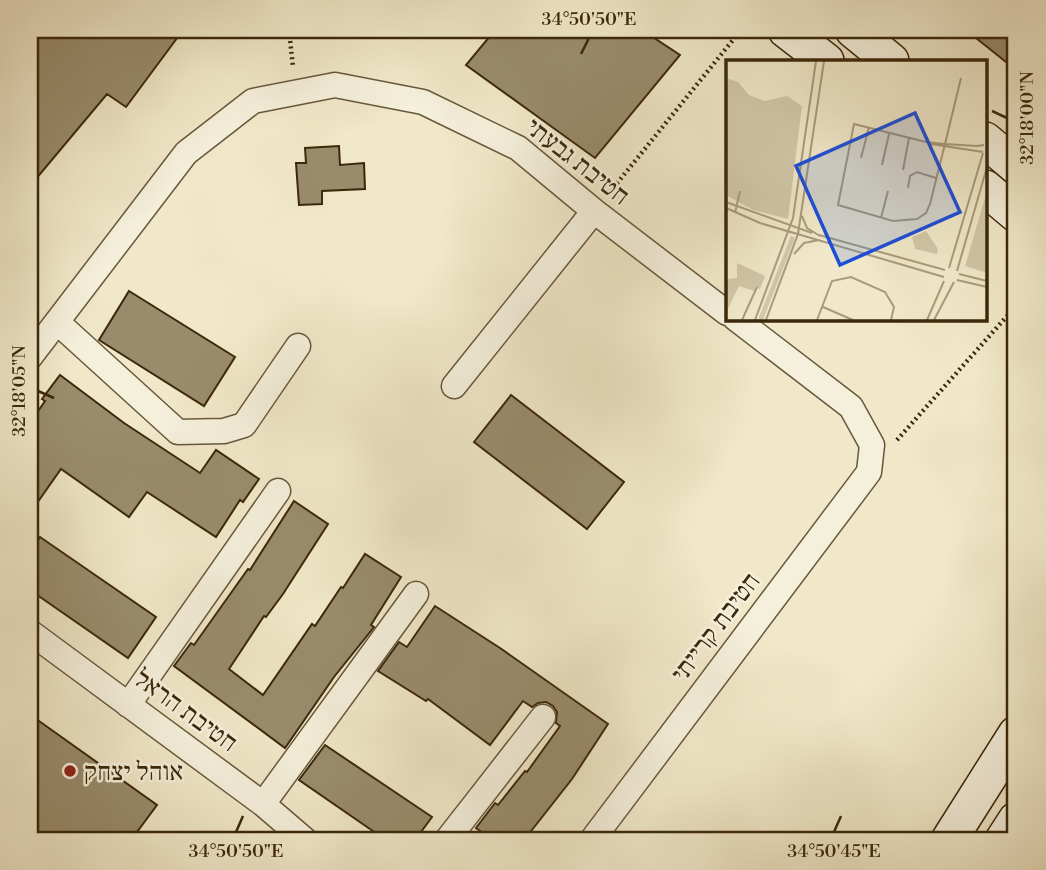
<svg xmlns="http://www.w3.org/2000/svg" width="1046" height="870" font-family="'Libre Bodoni','Frank Ruhl Libre',serif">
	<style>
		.building { fill: #998c6d; stroke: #3b280a; stroke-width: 2 }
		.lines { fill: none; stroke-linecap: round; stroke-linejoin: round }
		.street-casing { stroke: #68583a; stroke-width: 27 }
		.secondary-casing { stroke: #3b280a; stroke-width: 38 }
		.path { stroke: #3b280a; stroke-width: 4.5; stroke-dasharray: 2 3.5; stroke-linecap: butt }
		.street { stroke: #f5f0dc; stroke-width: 24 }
		.secondary { stroke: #f5f0dc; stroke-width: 35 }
		.ticks { fill: none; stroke: #3b280a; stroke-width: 2.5 }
		.poi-dot { fill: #8f2418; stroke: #f5f0dc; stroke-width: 2.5 }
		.labels { text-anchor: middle; stroke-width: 5; stroke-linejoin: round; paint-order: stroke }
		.street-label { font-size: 26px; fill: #3b280a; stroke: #f5f0dc }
		.poi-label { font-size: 26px; fill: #3b280a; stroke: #f5f0dc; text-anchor: start }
		.inset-road { fill: none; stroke: #a89b7d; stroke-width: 2 }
		.view { fill: #1d4ed8; fill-opacity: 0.15; stroke: #1d4ed8; stroke-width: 3.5 }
		.inset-edge { fill: none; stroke: #3b280a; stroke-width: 3.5 }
		.neatline { fill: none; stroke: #3b280a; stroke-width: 2.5 }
		.ticks-label { font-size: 18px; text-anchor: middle; fill: #3b280a }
	</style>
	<rect width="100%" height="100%" fill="#f0e8c9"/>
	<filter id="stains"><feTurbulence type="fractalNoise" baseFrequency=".00286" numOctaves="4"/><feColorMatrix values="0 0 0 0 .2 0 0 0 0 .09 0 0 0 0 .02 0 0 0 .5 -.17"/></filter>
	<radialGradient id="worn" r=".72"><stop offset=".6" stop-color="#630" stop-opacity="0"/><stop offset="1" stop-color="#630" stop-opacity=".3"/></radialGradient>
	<path class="building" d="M30,30H183L126,107L107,94L30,186Z
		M495,30H642L680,55L595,158L466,65Z
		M966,30H1016V70Z
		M339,146L340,165L364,163L365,189L322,191V204L299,205L296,163H306L305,148Z
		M129,291L235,357L204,406L99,340Z
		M60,375L124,423L200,473L216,450L259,479L243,502L240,500L216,537L147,492L129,517L61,469L30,513V423L45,401L42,399Z
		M511,395L624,482L587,529L474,442Z
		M294,501L328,524L283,594L266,617L264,616L229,669L263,695L312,624L315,626L341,587L343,588L365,554L401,577L371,625L374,627L334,677L285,748L174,666L191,643L194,645L248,569L250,570Z
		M40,537L156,617L128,658L30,590V552Z
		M435,606L500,648L608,724L572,779L524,840H493L476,828L495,803L498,805L525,771L527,772L560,726L556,723L557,712L553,706L546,702L538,703L532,707L523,701L490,745L428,699L426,701L378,671L399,642L407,647Z
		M39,721L157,805L131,840H30V737Z
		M325,745L432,817L415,840H386L299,780Z"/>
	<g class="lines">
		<defs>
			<path id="street" d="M57,322L178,432L224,431L244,425L298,346
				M30,357L186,153L253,101L335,85L423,102L518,148L594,211L727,313
				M454,386L594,211
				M30,632L263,804L305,840
				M128,705L278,491
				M263,804L416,594
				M447,840L543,717
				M592,840L869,472L872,445L851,407L735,318"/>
			<path id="secondary" d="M786,30L826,61
				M853,30L891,61
				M985,140L1016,166
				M985,188L1016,214
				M949,840L1016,734
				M1003,840L1016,820"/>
		</defs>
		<use href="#street" class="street-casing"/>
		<use href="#secondary" class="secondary-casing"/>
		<path class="path" d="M289,30L293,67
			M610,192L741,30
			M897,440L1016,306"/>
		<use href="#street" class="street"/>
		<use href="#secondary" class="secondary"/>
	</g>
	<path class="ticks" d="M581,54L589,38M992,111L1007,118M38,391L54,398M236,832L243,816M834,832L841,816"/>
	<circle class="poi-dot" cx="70" cy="771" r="7"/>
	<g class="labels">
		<g class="street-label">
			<text transform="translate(578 161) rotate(38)" y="9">חטיבת גבעתי</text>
			<text transform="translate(715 627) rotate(-53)" y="9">חטיבת קרייתי</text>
			<text transform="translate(186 710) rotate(36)" y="9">חטיבת הראל</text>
		</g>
		<g class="poi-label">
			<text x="84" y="780">אוהל יצחק</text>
		</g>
	</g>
	<g transform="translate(726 60)">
		<rect width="261" height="261" fill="#f0e8c9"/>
		<path d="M0,18L12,22L23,35L39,41L61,36L76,46L62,159L27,150L0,135ZM261,131V213L239,206ZM200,171L212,189L211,194L189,189L186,177ZM65,176L69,178L37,260H32ZM11,203L39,216L34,229L29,227L28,231L13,226L0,253V219L11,218Z" fill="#d1c7a9"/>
		<path class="inset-road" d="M235,18L219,84L204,144L200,153L191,159L167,161L112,145L128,64L200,82L219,84L251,86L258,85M205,84L257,92M135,98L143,67M156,105L163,74M177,110L183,78M182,128L184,116L191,112L210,118M0,142L86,173M0,148L34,163L218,217M9,153L14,131M76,156L81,168L94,176M155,158L162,131M93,175L219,210M68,194L78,183L93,180M223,208L257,93M231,211L261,107M233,214L261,221M231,220L261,227M97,247L127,260M16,260L31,227M29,260L67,158L90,1M40,260L72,174L98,1M91,260L106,221L125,217L159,232L168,247L165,260M201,260L218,221M208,260L228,222"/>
		<path class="view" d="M189,53L234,152L114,205L70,106Z"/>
		<rect width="261" height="261" class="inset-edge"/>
	</g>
	<rect width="1046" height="870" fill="none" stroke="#f0e8c9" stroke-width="77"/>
	<rect x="38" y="38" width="969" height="794" class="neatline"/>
	<g class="ticks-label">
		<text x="589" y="25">34°50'50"E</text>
		<text transform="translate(1027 118) rotate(-90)" y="6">32°18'00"N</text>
		<text transform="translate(19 391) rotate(-90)" y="6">32°18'05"N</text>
		<text x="236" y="857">34°50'50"E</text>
		<text x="834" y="857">34°50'45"E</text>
	</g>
	<rect width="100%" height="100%" filter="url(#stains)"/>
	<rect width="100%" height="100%" fill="url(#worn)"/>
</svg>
